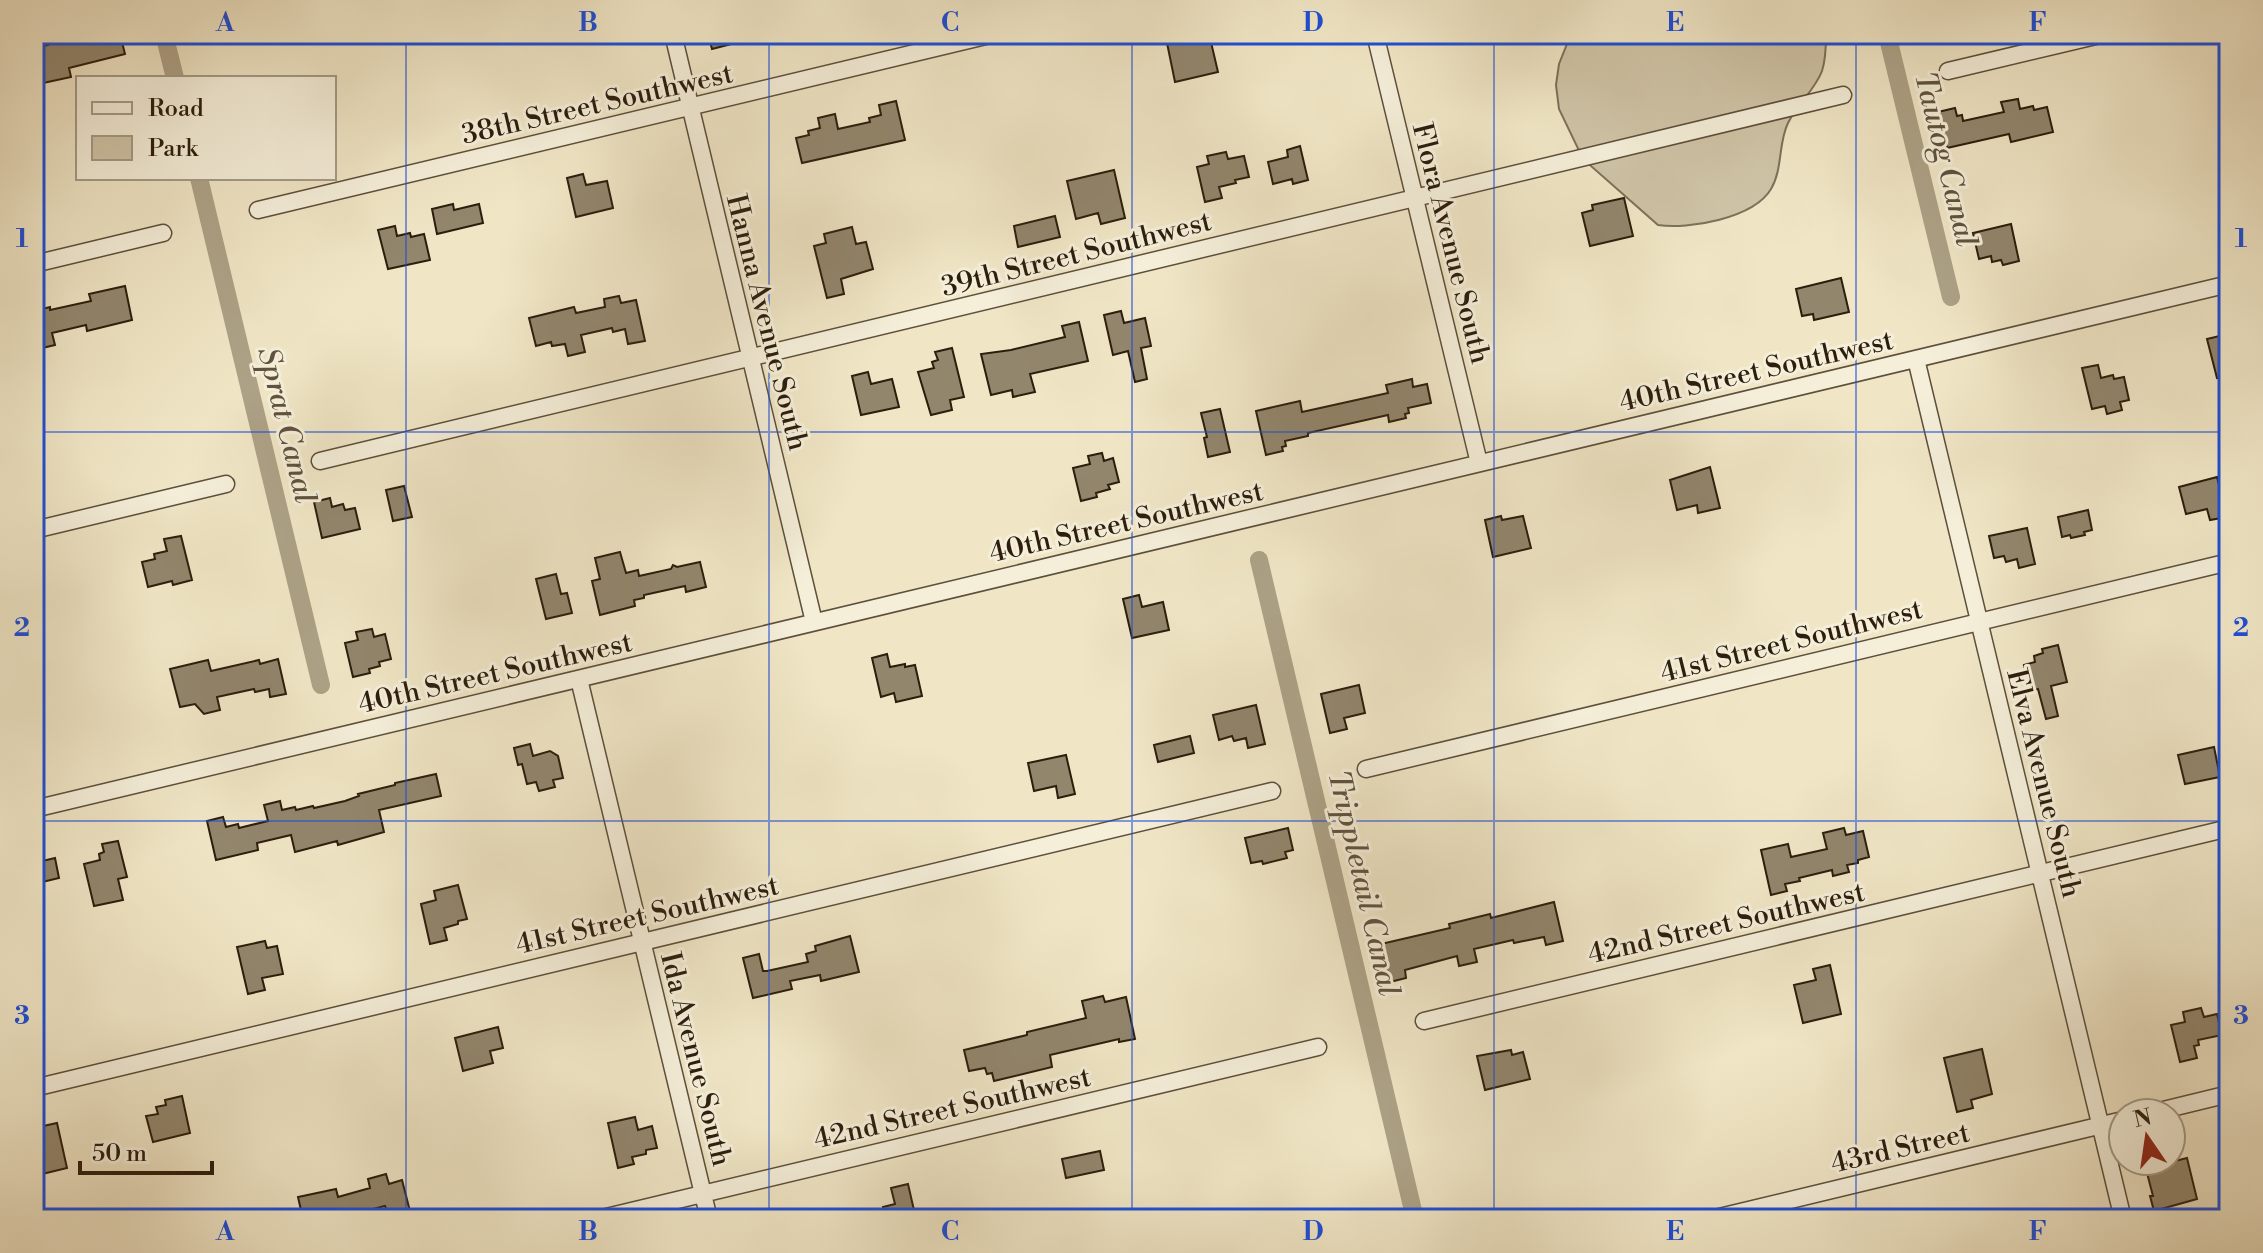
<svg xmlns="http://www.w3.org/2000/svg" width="2263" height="1253" font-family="'Libre Bodoni',serif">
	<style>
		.green { fill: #cfc4a7; stroke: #7e705a; stroke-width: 2 }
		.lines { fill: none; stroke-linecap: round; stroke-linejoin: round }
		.canal { stroke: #ada287; stroke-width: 18 }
		.building { fill: #92866d; stroke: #2c1d0d; stroke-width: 2 }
		.street-casing { stroke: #5d4f3b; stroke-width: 19 }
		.street { stroke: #f5efda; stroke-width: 16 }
		.grid { fill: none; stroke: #1d4ed8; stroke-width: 2; stroke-opacity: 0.55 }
		.labels { text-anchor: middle; stroke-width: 6; stroke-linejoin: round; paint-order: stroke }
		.street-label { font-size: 28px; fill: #2c1d0d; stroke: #f5efda }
		.water-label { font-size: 30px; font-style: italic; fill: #60523e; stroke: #f5efda }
		.neatline { fill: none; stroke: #1d4ed8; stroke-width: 3 }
		.grid-label { font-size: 26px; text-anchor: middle; font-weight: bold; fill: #1d4ed8 }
	</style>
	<rect width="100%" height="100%" fill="#f0e6c6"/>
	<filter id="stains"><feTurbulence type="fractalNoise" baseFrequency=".0025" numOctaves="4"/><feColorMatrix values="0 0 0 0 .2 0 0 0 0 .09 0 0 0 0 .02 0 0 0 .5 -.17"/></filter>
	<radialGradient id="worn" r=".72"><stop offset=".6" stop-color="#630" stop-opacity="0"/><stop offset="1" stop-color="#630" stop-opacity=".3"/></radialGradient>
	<path class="green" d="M1571,34H1826C1826,46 1826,59 1822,71C1815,90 1797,104 1788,123C1778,143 1783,169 1771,189C1754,218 1688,230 1658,225L1583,159L1559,109L1556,85L1559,64Z"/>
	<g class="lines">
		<path class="canal" d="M164,34L175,78
			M1887,34L1951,297
			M199,178L321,685
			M1259,560L1415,1219"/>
	</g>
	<path class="building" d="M45,34H62L64,44L105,34H120L125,54L69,68L71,77L34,85V48L48,45Z
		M708,34H751V39L712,49Z
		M1198,35L1199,41L1210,38L1218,72L1175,82L1167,43Z
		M2018,99L2020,109L2033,106L2034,110L2047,107L2053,132L2011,142L2009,134L1947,148L1938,112L1955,108L1957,116L1962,115L1963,121L2004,112L2001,102Z
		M896,101L905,140L802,163L796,138L809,135L808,131L820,128L818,118L835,114L838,129L870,122L869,118L881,115L879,105Z
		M1300,146L1308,180L1293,184L1292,179L1273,184L1268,162L1288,157L1287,150Z
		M1226,152L1228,159L1244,156L1249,177L1235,180L1236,183L1219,187L1222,198L1205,202L1197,167L1209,164L1207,156Z
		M1114,170L1125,218L1101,224L1098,213L1076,219L1067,181Z
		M583,174L586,185L607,181L613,208L576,217L567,178Z
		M1624,198L1633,236L1590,246L1582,213L1593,210L1592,205Z
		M453,204L454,210L479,204L483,223L437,234L432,209Z
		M1055,216L1060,237L1018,247L1014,226Z
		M2011,224L2019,261L2003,265L2001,260L1992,262L1991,256L1979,259L1973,233Z
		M395,226L397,236L410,233L411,237L424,234L430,260L388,269L378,230Z
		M852,227L856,244L866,242L873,269L841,279L844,294L827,298L814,246L826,243L824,234Z
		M1841,278L1849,312L1814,320L1813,314L1802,316L1796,289Z
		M125,286L132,320L87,331L86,325L52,333L55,345L34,350V311L50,307V310L91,301L89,294Z
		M619,296L621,303L636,300L645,341L628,344L625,329L613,332L612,328L581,335L585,352L568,356L565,344L552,346L551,342L536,346L529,318L574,307L576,313L605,307L604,299Z
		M1121,311L1124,323L1145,318L1151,346L1141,348L1147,379L1135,382L1128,351L1113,355L1104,315Z
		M1079,322L1088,361L1030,374L1035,392L1013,397L1012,390L991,395L981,354L1011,350L1065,337L1062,326Z
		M2224,335L2229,356V376L2217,378L2207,339Z
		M952,348L964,397L950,400L952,410L931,415L918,372L934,368L932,362L938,360L935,352Z
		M2098,365L2101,378L2113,375L2114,379L2124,377L2129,400L2120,402L2122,410L2107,414L2105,406L2092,409L2082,368Z
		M868,372L871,384L892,379L899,407L861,415L852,376Z
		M1412,379L1413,387L1427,384L1431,403L1408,408L1409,413L1405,414L1406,418L1389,422L1388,415L1308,433V436L1285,441L1286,446L1282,447L1283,451L1266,455L1256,411L1300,401L1302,412L1388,393L1386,385Z
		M1220,409L1230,452L1208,457L1204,438L1207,437L1201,413Z
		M1102,453L1104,461L1113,458L1119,482L1108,485L1110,489L1096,493L1097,497L1081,501L1073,468L1090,464L1088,456Z
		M1710,467L1720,508L1698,513L1697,505L1677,510L1670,480Z
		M2217,477L2227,517L2210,520L2207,509L2186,514L2179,487Z
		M404,486L412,517L393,521L386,490Z
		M330,498L332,507L343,504L345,510L355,508L360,529L322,538L314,502Z
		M2088,510L2092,530L2084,532L2085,535L2071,538L2070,535L2062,537L2058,517Z
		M1501,516L1502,520L1523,516L1531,548L1493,557L1485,520Z
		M2027,528L2035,564L2019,568L2017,559L2006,562L2004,556L1994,558L1989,536Z
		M181,536L192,580L173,585L172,581L148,587L142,562L155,559L154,554L167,551L164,539Z
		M620,552L626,573L638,570L639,576L671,569L673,565L677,567L700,562L706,587L686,592L685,586L644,595V598L634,600L635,606L600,615L592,581L600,579L595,558Z
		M556,574L561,594L567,593L572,613L546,619L536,579Z
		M1139,595L1142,607L1163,602L1169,630L1132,638L1123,599Z
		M372,629L374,637L385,634L391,659L379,662L380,666L369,669L370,673L353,677L345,643L358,640L356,632Z
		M2058,645L2067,682L2051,686L2058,716L2046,719L2038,689L2030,691L2024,665L2035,662L2034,656L2043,653L2042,649Z
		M887,654L890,667L905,664V667L915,665L922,696L896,702L894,693L881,697L872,658Z
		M278,659L286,694L270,697L269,689L255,692L254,689L217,697L220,710L204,714L195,704L180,707L170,669L208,660L211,671L259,660L260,664Z
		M1359,685L1365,713L1344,718L1347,729L1330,733L1321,694Z
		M1256,705L1265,744L1248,748L1246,738L1234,741L1232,736L1219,740L1213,715Z
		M1190,736L1194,753L1158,762L1154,745Z
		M530,744L533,756L550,751L558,756L563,778L553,780L555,787L539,791L536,782L527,784L522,764L518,765L514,748Z
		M2214,747L2220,777L2185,784L2178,755Z
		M1066,755L1075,794L1058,798L1056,786L1034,791L1028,763Z
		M436,774L441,796L379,810L384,832L338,845L337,841L295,852L291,835L257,843L258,850L216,860L207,821L223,817L226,827L238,824L239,828L268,821L264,805L280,801L282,810L295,807L296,810L313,806L314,808L345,801L359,796L358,794L395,785V783Z
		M1288,828L1293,850L1285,852L1287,858L1263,864L1262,861L1251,863L1245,838Z
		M1844,828L1846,835L1863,831L1869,857L1858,860V863L1847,865L1849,872L1833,876L1832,870L1799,878L1800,881L1785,884L1787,891L1771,895L1761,850L1788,844L1791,857L1827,849L1823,833Z
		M118,841L127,877L118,879L123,900L94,906L84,864L100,860L99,854L104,852L102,844Z
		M55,858L59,878L34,884V863Z
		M458,885L467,919L458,921V924L444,928L447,940L430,944L421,904L436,900L434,891Z
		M1554,902L1563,941L1546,945L1544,937L1514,943L1513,940L1474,949L1477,962L1459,966L1457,956L1405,970L1406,978L1390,982L1381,944L1450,928L1449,924L1490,914L1491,918Z
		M850,936L859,972L821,981L820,975L790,981L792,989L753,998L743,958L759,954L763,971H767L808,962L806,954L816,951L815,946Z
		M265,941L267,948L277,946L283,974L262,978L265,990L248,994L237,947Z
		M1830,965L1841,1014L1803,1023L1794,985L1816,980L1813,969Z
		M1103,996L1105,1002L1126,997L1135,1039L1119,1042V1039L1050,1055L1052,1067L994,1081L992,1073L987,1074L985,1068L969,1071L964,1050L1027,1035V1032L1086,1018L1082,1001Z
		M2201,1008L2204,1017L2217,1014L2222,1035L2198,1040L2199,1045L2194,1046L2197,1058L2180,1062L2171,1025L2185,1022L2183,1012Z
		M498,1027L503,1048L490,1051L493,1063L463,1071L455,1038Z
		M1982,1049L1992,1094L1971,1100L1973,1108L1957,1112L1944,1058Z
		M1511,1050L1512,1055L1523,1052L1530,1079L1485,1090L1477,1056Z
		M182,1096L190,1133L153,1142L146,1116L158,1114L156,1107L166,1105L165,1100Z
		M635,1117L638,1130L652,1126L657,1148L646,1150V1154L632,1157L634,1164L618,1168L608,1123Z
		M57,1123L67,1168L34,1176V1128Z
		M1100,1151L1104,1170L1066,1178L1062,1159Z
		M2187,1158L2197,1199L2154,1211L2150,1196H2153L2147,1173L2168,1168L2167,1163Z
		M386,1174L389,1184L402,1180L412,1219H394L391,1210L387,1211L385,1206L342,1217L343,1219H303L298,1197L336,1189L338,1197L370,1188L368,1179Z
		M908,1184L916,1219H886L883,1207L895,1204L891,1188Z"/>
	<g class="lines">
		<defs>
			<path id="street" d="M673,34L814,622
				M1375,34L1479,463
				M1948,71L2104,34
				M258,210L994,34
				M34,264L163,233
				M1916,359L2123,1219
				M320,461L1843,95
				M34,530L226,484
				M579,679L709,1219
				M1366,769L2229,562
				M34,809L2229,284
				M1424,1021L2229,828
				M34,1088L1272,791
				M2151,1113L2229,1094
				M598,1219L1318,1047
				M1711,1219L2123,1120"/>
		</defs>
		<use href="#street" class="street-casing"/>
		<use href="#street" class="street"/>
	</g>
	<path class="grid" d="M406,34V1219M769,34V1219M1132,34V1219M1494,34V1219M1856,34V1219M34,432H2229M34,821H2229"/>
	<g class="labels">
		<g class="street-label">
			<text transform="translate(597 103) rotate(-13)" y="10">38th Street Southwest</text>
			<text transform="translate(1452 243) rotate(76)" y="10">Flora Avenue South</text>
			<text transform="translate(1076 253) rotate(-14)" y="10">39th Street Southwest</text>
			<text transform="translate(768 322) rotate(76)" y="10">Hanna Avenue South</text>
			<text transform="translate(1756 370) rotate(-13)" y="10">40th Street Southwest</text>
			<text transform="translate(1126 521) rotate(-13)" y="10">40th Street Southwest</text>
			<text transform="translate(1791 640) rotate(-14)" y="10">41st Street Southwest</text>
			<text transform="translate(495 672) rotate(-13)" y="10">40th Street Southwest</text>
			<text transform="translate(2045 783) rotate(76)" y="10">Elva Avenue South</text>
			<text transform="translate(647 914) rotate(-13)" y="10">41st Street Southwest</text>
			<text transform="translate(1726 922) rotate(-13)" y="10">42nd Street Southwest</text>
			<text transform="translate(697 1059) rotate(76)" y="10">Ida Avenue South</text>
			<text transform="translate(952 1107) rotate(-13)" y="10">42nd Street Southwest</text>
			<text transform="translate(1900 1147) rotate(-13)" y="10">43rd Street</text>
		</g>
		<g class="water-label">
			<text transform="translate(1946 159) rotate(76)" y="10">Tautog Canal</text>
			<text transform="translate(287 425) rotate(76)" y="10">Sprat Canal</text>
			<text transform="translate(1364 883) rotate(77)" y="10">Trippletail Canal</text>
		</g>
	</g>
	<rect width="2263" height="1253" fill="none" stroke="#f0e6c6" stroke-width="88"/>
	<rect x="76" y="76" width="260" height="104" fill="#f5efda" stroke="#a59b88" stroke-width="2"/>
	<rect x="92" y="102" width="40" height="12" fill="#f5efda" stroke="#a59b88" stroke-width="2"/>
	<text x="148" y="116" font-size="24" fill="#2c1d0d">Road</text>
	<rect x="92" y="136" width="40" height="24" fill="#cfc4a7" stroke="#a59b88" stroke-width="2"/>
	<text x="148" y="156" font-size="24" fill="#2c1d0d">Park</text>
	<g transform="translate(2147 1137) rotate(347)"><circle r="38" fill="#f5efda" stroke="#a59b88" stroke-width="2"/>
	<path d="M0-6L14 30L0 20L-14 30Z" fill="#8f2418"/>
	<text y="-12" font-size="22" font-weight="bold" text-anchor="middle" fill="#2c1d0d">N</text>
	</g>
	<path d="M80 1161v12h132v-12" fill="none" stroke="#2c1d0d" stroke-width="4"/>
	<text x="92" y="1161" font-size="24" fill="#2c1d0d" stroke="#f5efda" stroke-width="6" paint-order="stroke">50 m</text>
	<rect x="44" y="44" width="2175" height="1165" class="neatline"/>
	<g class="grid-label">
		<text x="225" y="31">A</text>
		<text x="588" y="31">B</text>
		<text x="950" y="31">C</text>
		<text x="1313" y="31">D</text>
		<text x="1675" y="31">E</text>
		<text x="2038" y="31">F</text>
		<text x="22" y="247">1</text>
		<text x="2241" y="247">1</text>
		<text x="22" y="636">2</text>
		<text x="2241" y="636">2</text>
		<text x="22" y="1024">3</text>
		<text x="2241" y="1024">3</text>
		<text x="225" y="1240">A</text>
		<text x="588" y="1240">B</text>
		<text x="950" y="1240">C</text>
		<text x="1313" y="1240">D</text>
		<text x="1675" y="1240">E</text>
		<text x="2038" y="1240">F</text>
	</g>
	<rect width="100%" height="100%" filter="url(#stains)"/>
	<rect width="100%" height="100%" fill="url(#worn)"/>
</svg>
